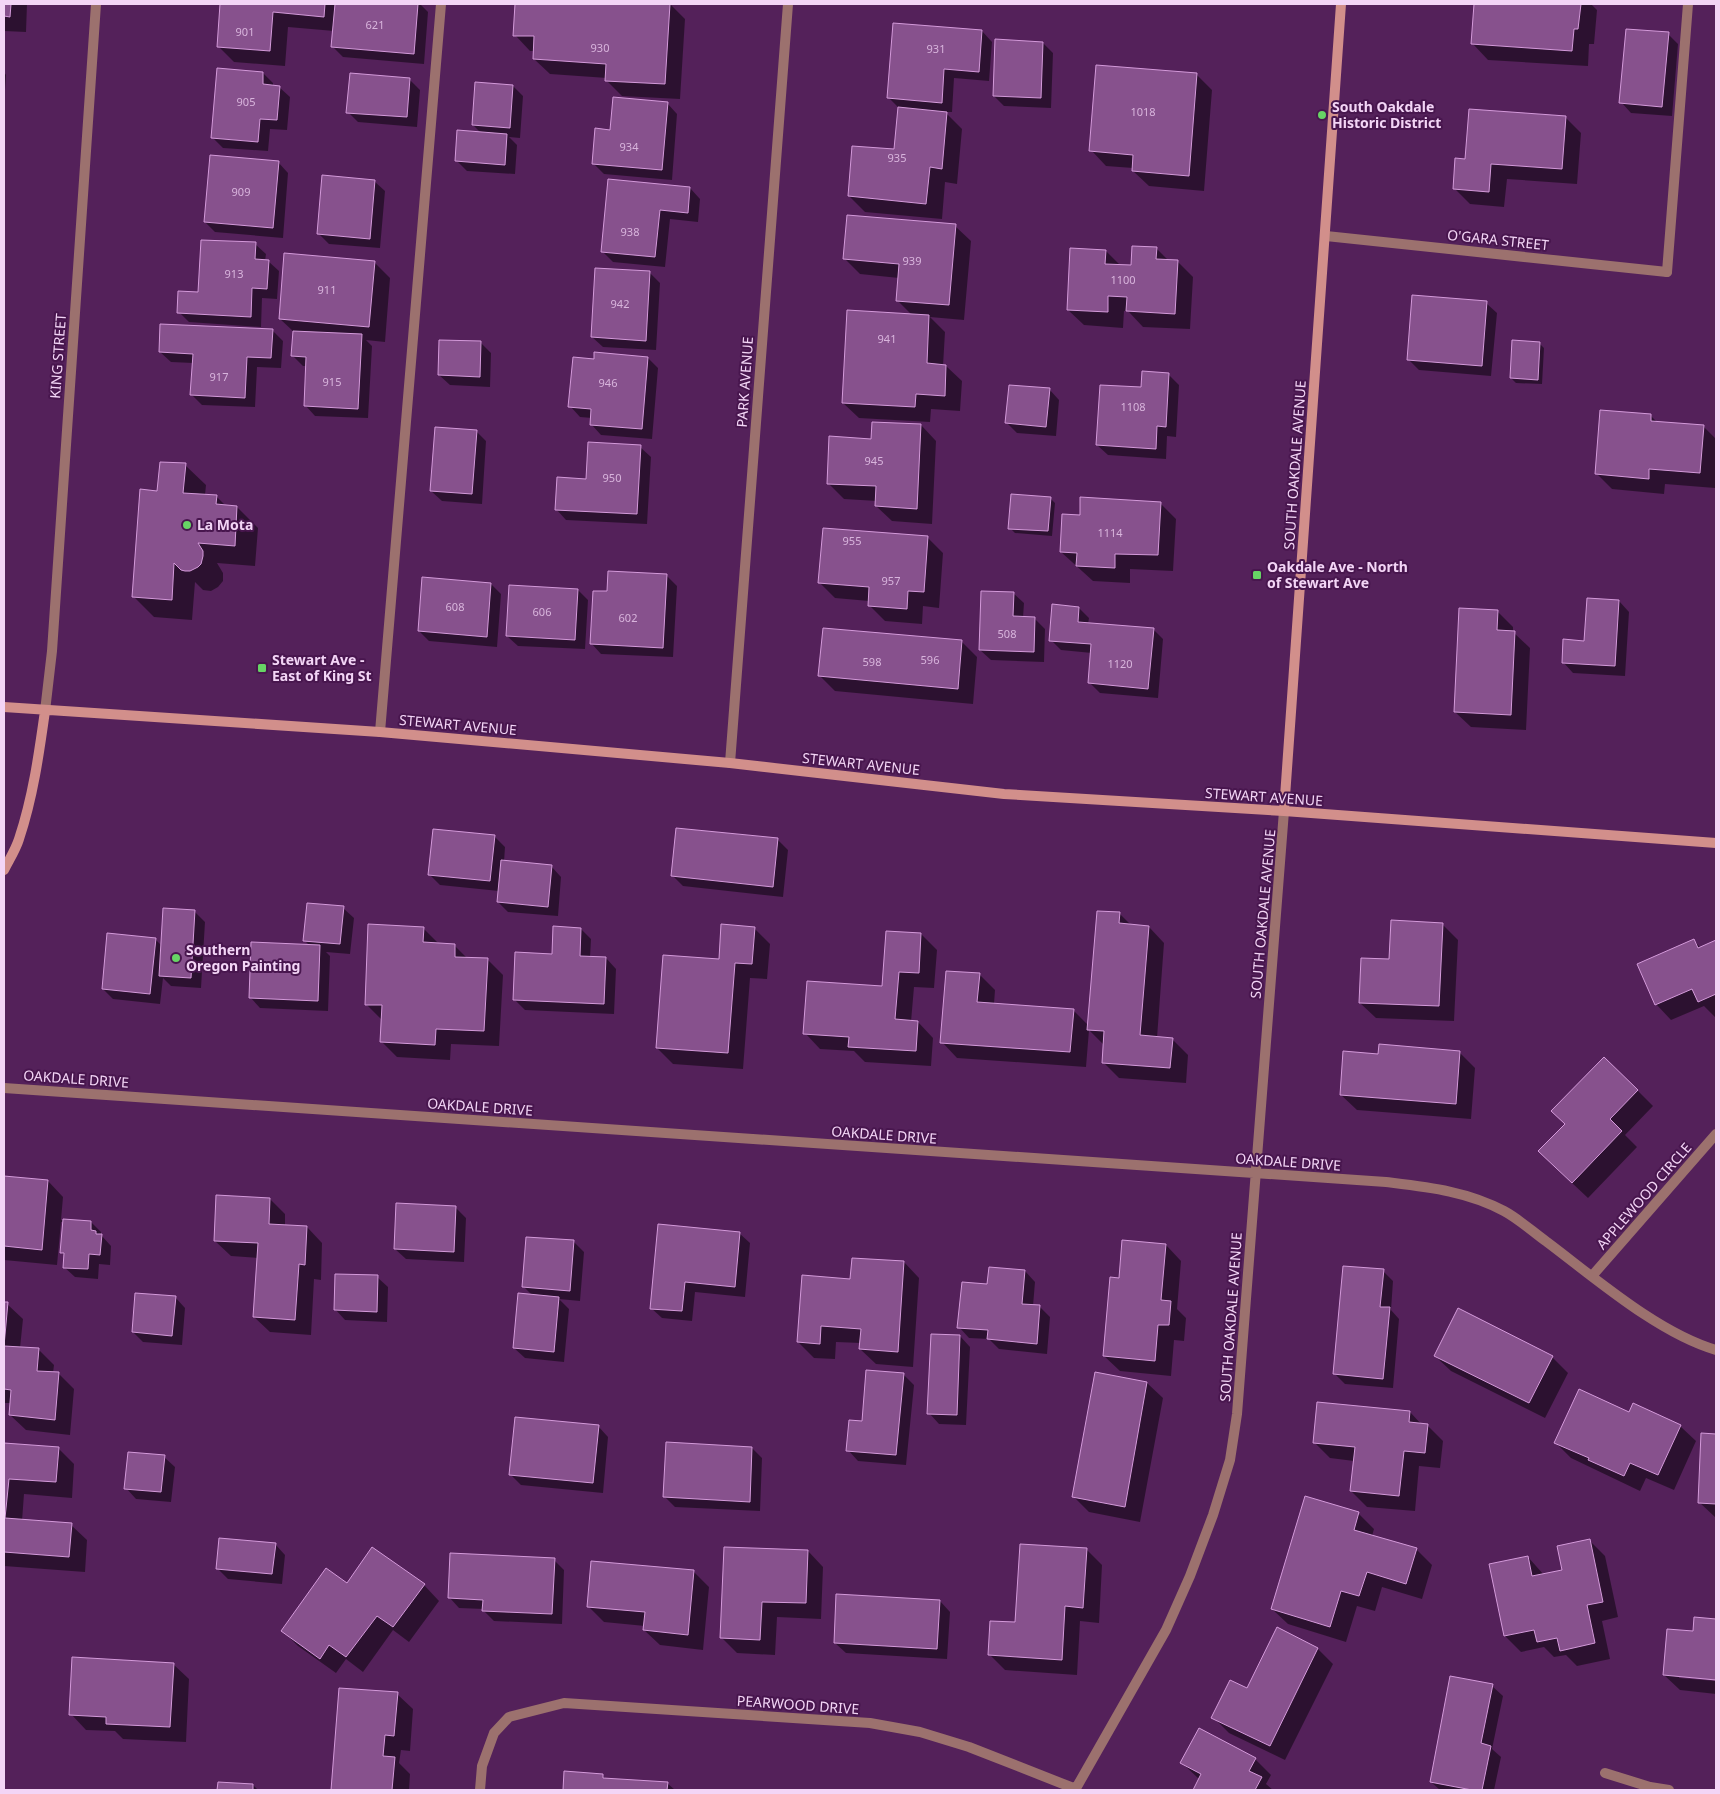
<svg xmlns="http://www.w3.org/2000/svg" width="1720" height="1794" font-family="'Noto Sans',sans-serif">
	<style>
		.shadow { fill: #0007 }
		.building { fill: #87518d; stroke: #d49ada }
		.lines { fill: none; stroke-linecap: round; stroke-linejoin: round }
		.lane { stroke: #9c716e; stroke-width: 10 }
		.street { stroke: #9c716e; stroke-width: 10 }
		.secondary { stroke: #d28f8b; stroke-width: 10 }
		.poi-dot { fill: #67d465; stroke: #48164e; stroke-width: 2 }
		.labels { text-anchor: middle; stroke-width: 4; stroke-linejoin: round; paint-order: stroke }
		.number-label { font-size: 11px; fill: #d8b4dc }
		.poi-label { font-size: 14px; font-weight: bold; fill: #f3d5f6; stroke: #48164e; text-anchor: start }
		.street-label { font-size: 14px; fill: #f3d5f6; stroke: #48164e }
	</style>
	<rect width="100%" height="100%" fill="#54215a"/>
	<path class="shadow" d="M4,4H27L26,32L4,31Z
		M222,4H420L428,12L424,64L343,57L332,46L334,31L288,27L285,66L234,62L218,46Z
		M516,4H670L685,19L680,99L622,96L606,80L607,78L550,74L534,59V51H530L515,35Z
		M1475,4H1591L1597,10L1594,44H1589L1588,66L1488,60L1473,44Z
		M982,31L992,42L989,81L954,78L952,112H945L962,129L957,184L945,182L942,219L865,212L849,196L895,150L899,108L888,97Z
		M1668,34L1678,44L1672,116L1631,113L1621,102Z
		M1043,43L1053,53L1051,108L1004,106L994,96Z
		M4,72L6,75L4,104Z
		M263,73L273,83V86L279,87L290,97L287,130L270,129L268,151L223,148L212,137Z
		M1197,75L1212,90L1204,191L1149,186L1133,171V168L1106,166L1091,150Z
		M409,79L420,90L417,127L358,122L348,112Z
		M513,86L523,96L520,138L509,137L517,145L515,174L467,171L457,161L481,133L473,125Z
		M667,103L677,114L672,180L604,174L593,163L611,131Z
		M1565,117L1581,133L1577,184L1507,179L1504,207L1470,204L1454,188L1466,160Z
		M278,162L288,173L283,238L215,232L205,222Z
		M374,181L385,191L380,248L329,244L319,234Z
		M690,188L700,199L698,222L670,219L665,267L613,262L602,251Z
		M955,226L971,241L964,320L930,317L945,332L943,366H946L962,381L960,411L931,409L930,422L859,418L843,403L912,315L897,300L899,278L860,274L844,258Z
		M255,244L266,254L265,261H268L279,271L277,299L262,298L261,327L189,322L179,312Z
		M1156,248L1169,261H1177L1193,277L1190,329L1143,327L1128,311H1124L1123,328L1084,325L1068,310L1106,251L1121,266H1132Z
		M374,262L390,278L385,342L366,340L372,346L368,418L315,416L305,405L307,366H303L293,356L294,332L280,319Z
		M649,272L660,283L656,350L603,347L592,337Z
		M1486,303L1497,313L1491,376L1419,370L1408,359Z
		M272,330L283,341L281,368L257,367L255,407L202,405L192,395L193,363L171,362L160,352Z
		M481,343L491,353L490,387L450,385L439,375Z
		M1539,343L1544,348L1542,384L1516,383L1511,378Z
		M648,358L658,368L652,439L601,435L591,424L592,418L580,417L570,406Z
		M1168,374L1179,385L1176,437L1167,436L1166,459L1108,455L1097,445L1142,388Z
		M1049,389L1059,400L1056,436L1017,433L1007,423Z
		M1651,416L1658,423L1703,426L1716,439L1715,488L1665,484L1664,494L1612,489L1596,473Z
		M921,425L936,441L932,524L892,521L876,506L877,501L844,499L828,483L873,440Z
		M476,431L486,441L482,504L442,501L431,491Z
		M640,447L651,457L647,524L566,520L556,509L587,480Z
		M185,465L206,485L205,495L216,496L226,506L237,507L258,528L255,566L217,563L223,573V581L218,587L211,591L203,590L195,582L192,620L154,617L133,596L159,493Z
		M1050,498L1055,503L1052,536L1015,533L1010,528Z
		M1160,503L1176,519L1173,571L1130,569V583L1093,581L1061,552L1081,516Z
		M928,538L943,553L939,608L923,606L922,624L885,621L869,605V601L835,598L820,583Z
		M666,575L677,586L673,657L601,654L591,643L608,593Z
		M491,584L501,594L497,647L429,641L419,631Z
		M578,590L588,600L585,649L518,646L507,636Z
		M1013,593L1024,603L1023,618H1034L1045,629L1044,662L991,660L980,650Z
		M1619,601L1629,612L1625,676L1573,673L1563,662L1585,642Z
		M1079,608L1089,618L1088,624L1153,629L1163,639L1158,698L1100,693L1090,683L1092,653L1061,650L1051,640Z
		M1497,611L1513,627V632L1530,648L1526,730L1471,727L1455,712Z
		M961,641L977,657L973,704L835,691L820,676Z
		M495,837L505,847L504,862L551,866L561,877L558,916L508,912L498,902L499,891L440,885L429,874Z
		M777,839L788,850L783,897L683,886L673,876Z
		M343,908L354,918L350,954L326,952L330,956L328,1011L260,1008L250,997L309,945L305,941Z
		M194,911L205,922L201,988L171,986L163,978L160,1004L113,999L103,989L156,940L162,946Z
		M1120,914L1131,925L1149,927L1164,943L1157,1038L1172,1039L1188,1055L1186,1083L1119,1078L1103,1062L1104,1045L1089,1030L1086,1067L957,1058L942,1042L979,974L995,990L994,1004L1073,1010L1088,1025Z
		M1442,924L1458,940L1454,1021L1376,1018L1360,1003L1390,961Z
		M423,928L439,944L454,945L468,959H487L503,975L499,1046L451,1044L450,1060L397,1057L382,1042V1020L366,1004Z
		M754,928L770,944L767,979L750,978L743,1069L673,1064L657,1048Z
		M581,929L591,939L590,958H606L616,969L614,1014L525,1010L514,999L554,955Z
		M921,934L937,950L934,988L914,987L911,1022H918L933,1038L931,1066L865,1062L854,1051L820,1049L805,1033L884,988Z
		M1694,941L1701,948L1716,941V1016L1715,1017L1704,1006L1671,1020L1656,1004Z
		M1459,1052L1475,1068L1471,1119L1357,1110L1341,1095L1379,1055Z
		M1637,1090L1653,1106L1625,1135L1637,1147L1588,1198L1555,1167Z
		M4,1177L48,1181L63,1197L61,1220L91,1222L101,1232V1235L111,1246L110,1265L99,1264L98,1279L75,1277L64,1267L65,1256L61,1252L64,1222H61L57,1265L4,1260Z
		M270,1199L285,1214V1226L307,1227L322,1243L321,1280L314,1279L311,1335L270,1332L254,1317L258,1258L231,1256L215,1241Z
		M456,1208L466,1218L464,1262L406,1259L395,1249Z
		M739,1233L750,1243L745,1297L695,1292L692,1321L662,1318L651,1308Z
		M574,1242L584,1252L580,1301L559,1299L569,1309L564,1362L525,1358L514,1348L533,1296L524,1287Z
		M1166,1245L1181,1261L1177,1309L1186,1318L1184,1341L1174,1340L1171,1376L1120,1371L1104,1356L1121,1279Z
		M904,1262L919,1278L913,1367L876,1364L860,1349L861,1343L836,1342L835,1359L814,1358L798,1342L851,1280Z
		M1025,1271L1035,1282L1033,1306L1040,1307L1050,1317L1047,1354L999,1349L989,1339L969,1338L959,1327L989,1285Z
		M1383,1271L1393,1281L1391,1310L1399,1319L1393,1388L1345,1384L1334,1373Z
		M377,1277L388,1287L387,1322L345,1320L335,1309Z
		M175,1297L185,1308L182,1345L143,1342L133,1332Z
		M4,1303L7,1304L23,1319L20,1348L38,1349L54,1365L53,1373H58L74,1389L70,1435L26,1430L10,1415L11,1403H4Z
		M960,1336L970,1347L966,1425L939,1424L929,1413Z
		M1435,1356L1552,1357L1568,1373L1545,1418L1451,1371Z
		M903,1374L914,1385L906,1465L858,1461L848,1450L863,1423Z
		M1147,1383L1163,1398L1140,1522L1089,1512L1074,1497Z
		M1410,1412L1422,1425H1427L1443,1441L1440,1468L1419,1466L1415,1511L1367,1507L1351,1491L1354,1461L1330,1458L1315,1443Z
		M1630,1414L1680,1426L1696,1441L1674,1490L1646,1478L1640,1491L1571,1458L1556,1443Z
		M598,1426L608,1437L603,1493L521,1485L510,1474Z
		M1703,1434L1716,1435V1518L1699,1502Z
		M4,1444L58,1448L74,1464L72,1498L24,1494L22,1521L71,1525L87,1540L85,1572L4,1566Z
		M752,1448L762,1458L760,1511L675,1507L665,1497Z
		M164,1457L175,1467L171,1502L136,1499L126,1488Z
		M1358,1513L1374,1529L1372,1536L1416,1549L1432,1565L1422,1599L1382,1587L1375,1611L1357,1606L1346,1642L1288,1624L1272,1609Z
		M1589,1540L1605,1556L1618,1617L1602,1621L1610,1659L1577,1666L1566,1655L1554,1657L1544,1647L1521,1652L1505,1636L1491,1565L1528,1557L1544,1575L1564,1570Z
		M275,1544L285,1555L282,1584L228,1579L217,1568Z
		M1086,1549L1102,1565L1099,1623L1080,1621L1077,1675L1005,1670L989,1654Z
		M808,1551L823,1567L821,1619L777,1617L775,1655L737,1653L721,1637Z
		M554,1560L564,1570L562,1624L494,1621L484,1611V1609L459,1608L449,1597Z
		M694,1572L709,1587L703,1650L660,1645L644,1630L645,1626L604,1622L589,1607Z
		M347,1584L424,1585L439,1601L409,1642L393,1630L363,1672L346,1659L336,1673L298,1646L283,1631Z
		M940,1601L950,1612L947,1659L846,1653L835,1643Z
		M1695,1619L1716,1621V1679L1679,1675V1678L1716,1681V1694L1680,1690L1664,1675L1694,1633Z
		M1318,1649L1333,1664L1285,1760L1229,1733L1213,1717L1247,1689Z
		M173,1664L189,1679L186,1742L123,1739L115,1731L86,1730L71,1714Z
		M1492,1686L1503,1696L1492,1749L1501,1757L1494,1790H1440L1431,1782Z
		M340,1689L397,1694L413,1709L410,1751L401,1750L399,1763L410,1774L409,1790H332Z
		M1200,1730L1255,1759L1271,1775L1266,1784L1273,1790H1194L1200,1780L1182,1763Z
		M565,1773L602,1775L606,1779L667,1783L675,1790H564Z
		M219,1784L253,1785L258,1790H219Z"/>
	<path class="building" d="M4,4H11L10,17L4,16Z
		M220,4H325L324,17L273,12L270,51L217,47Z
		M335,4H418L414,54L331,47Z
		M515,4H670L665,84L605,81L606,64L533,59L534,36H513Z
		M1474,4H1581L1578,29H1574L1572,51L1471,44Z
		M893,23L982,30L979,72L944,69L942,103L887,98Z
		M1626,29L1669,32L1662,107L1619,103Z
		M995,39L1043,42L1041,98L993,96Z
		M1096,65L1197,73L1189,176L1132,171L1133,155L1089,151Z
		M217,68L263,72V84L280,86L277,120L260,119L258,142L211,138Z
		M350,73L410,78L407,117L346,113Z
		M475,82L513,85L510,128L472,125Z
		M613,97L668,102L662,170L592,164L595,128L610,130Z
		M898,107L947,112L942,169L930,167L926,204L848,196L852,146L894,149Z
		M1469,109L1566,116L1562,169L1491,164L1489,192L1453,189L1455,158L1465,159Z
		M457,130L507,134L505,165L455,161Z
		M210,155L279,161L273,228L204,222Z
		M322,175L375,180L370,239L317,234Z
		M608,179L690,187L688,213L660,210L655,257L601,252Z
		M847,215L956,224L949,305L896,301L899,264L843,259Z
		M201,240L256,242L255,259L269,260L267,289L252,288L251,317L177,313L178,291L198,292Z
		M1132,246L1157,247L1156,259L1178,260L1175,314L1126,311L1127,297L1108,296V312L1067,310L1070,248L1106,250L1105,264L1131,265Z
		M284,253L375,261L369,327L279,319Z
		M595,268L650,271L646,341L591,337Z
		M1412,295L1487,301L1482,366L1407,360Z
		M847,310L929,315L927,363L946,365L945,396L916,394L915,407L842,403Z
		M160,324L273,329L271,358L247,357L245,398L190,395L193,354L159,352Z
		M293,331L362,334L358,409L304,406L306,357L291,356Z
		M439,340L481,341L480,377L438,375Z
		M1512,340L1540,342L1538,380L1510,378Z
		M594,352L648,357L642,429L590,425L591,409L568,407L573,357L594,359Z
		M1142,371L1169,373L1166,427L1157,426L1156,449L1096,445L1100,385L1141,387Z
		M1009,385L1050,388L1046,427L1005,423Z
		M1600,410L1651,414V421L1704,425L1700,473L1649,469V479L1595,474Z
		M872,422L921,424L917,509L875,506L876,486L827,484L829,436L871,439Z
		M435,427L477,430L472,494L430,491Z
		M588,442L641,445L637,514L555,510L557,477L586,479Z
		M160,462L186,463L183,493L217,495L216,504L237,506L235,546L198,543L203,551V556L201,564L198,567L190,571H185L181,570L174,563L172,600L132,597L140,489L157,491Z
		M1011,494L1051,497L1048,531L1008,529Z
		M1080,497L1161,502L1158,555L1115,554V568L1076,566L1077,553L1060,552L1062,514L1080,515Z
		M823,528L928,536L924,592L908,591L907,609L868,606L869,587L818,583Z
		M608,571L667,574L663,648L590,644L593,591H607Z
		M422,577L491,583L487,637L418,631Z
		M509,585L578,589L575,640L506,636Z
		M981,591L1014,592L1013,616L1035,617L1034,652L979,650Z
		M1587,598L1619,600L1615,666L1562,663L1563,639L1584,641Z
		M1052,604L1079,607L1078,622L1154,628L1148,689L1088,683L1091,644L1049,641Z
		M1459,608L1498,610L1497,630L1515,631L1511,715L1454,712Z
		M823,628L962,640L958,689L818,676Z
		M676,828L778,838L773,887L671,876Z
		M433,829L495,835L490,881L428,875Z
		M501,860L552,865L548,907L497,902Z
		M307,903L344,906L340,944L303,941Z
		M163,908L195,910L191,978L159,976Z
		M1097,911L1120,912L1119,923L1149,926L1140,1035L1173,1038L1170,1068L1102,1063L1104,1031L1087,1030Z
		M1391,920L1443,923L1439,1006L1359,1003L1361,958L1389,959Z
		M368,924L424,927L423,942L455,944V957L488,958L484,1031L436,1029L435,1045L380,1042L382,1005H365Z
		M721,924L755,927L752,964L735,963L728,1053L656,1048L663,955L719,959Z
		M553,926L581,928L580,956L606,957L604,1004L513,1000L515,952L552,954Z
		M886,931L921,933L919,973L899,972L895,1019L918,1021L916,1051L848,1047L849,1037L803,1034L807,981L882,986Z
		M107,933L156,938L150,994L102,989Z
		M1694,939L1698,948L1716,940V994L1698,1002L1692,989L1655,1005L1637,964Z
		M251,942L320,945L318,1001L249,998Z
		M946,971L980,973L977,1002L1074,1009L1070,1052L940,1043Z
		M1379,1044L1460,1051L1456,1104L1340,1095L1343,1051L1378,1054Z
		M1604,1057L1638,1090L1610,1119L1622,1131L1572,1183L1538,1151L1565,1124L1551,1111Z
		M4,1176L48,1180L42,1250L4,1246Z
		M216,1195L270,1198L269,1224L307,1226L305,1265L299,1264L295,1320L253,1317L258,1243L214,1241Z
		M396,1203L456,1206L454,1252L394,1249Z
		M63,1219L91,1221V1230L96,1231V1234H102L100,1255L89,1254L88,1269L63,1268L64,1253H60Z
		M658,1224L740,1232L735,1287L685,1282L682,1311L650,1309Z
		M526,1237L574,1240L570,1291L522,1287Z
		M1122,1240L1166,1244L1161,1300L1171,1301L1169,1325H1158L1155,1361L1103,1356L1110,1277L1119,1278Z
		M852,1258L904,1261L898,1352L859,1349L861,1329L821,1326L820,1344L797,1342L802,1275L850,1279Z
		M1343,1266L1384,1269L1380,1307H1390L1383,1379L1333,1374Z
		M989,1267L1025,1270L1022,1304L1040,1305L1037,1344L987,1339L988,1330L957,1328L962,1282L987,1284Z
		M335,1274L378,1275L377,1312L334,1310Z
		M135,1293L176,1296L172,1336L132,1332Z
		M518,1293L559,1297L554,1352L513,1348Z
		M4,1302H8L4,1346L39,1348L37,1371L59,1372L55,1420L9,1415L11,1390L4,1389Z
		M1458,1308L1553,1356L1529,1403L1434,1356Z
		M931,1334L960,1335L957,1415L927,1414Z
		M866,1370L904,1373L896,1455L846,1451L849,1420L862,1421Z
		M1095,1372L1147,1382L1125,1507L1072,1497Z
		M1579,1389L1629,1412L1633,1403L1681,1425L1658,1475L1630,1463L1624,1476L1588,1460L1589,1458L1554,1443Z
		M1317,1402L1410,1411L1409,1422L1428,1424L1425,1453L1404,1451L1399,1496L1350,1491L1355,1447L1313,1443Z
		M515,1417L599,1425L593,1483L509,1475Z
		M1701,1433L1716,1434V1504L1698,1503Z
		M666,1442L752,1447L750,1502L663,1497Z
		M4,1443L59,1447L56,1482L9,1479L5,1518L72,1523L69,1557L4,1552Z
		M128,1452L165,1455L161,1492L124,1489Z
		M1305,1496L1359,1512L1354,1530L1417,1548L1406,1584L1367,1572L1359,1596L1341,1591L1330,1627L1271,1609Z
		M219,1538L276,1543L272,1574L216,1569Z
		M1590,1539L1603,1602L1587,1605L1595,1643L1560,1651L1557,1638L1537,1642L1534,1630L1504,1636L1489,1564L1528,1556L1532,1576L1562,1570L1557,1546Z
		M1020,1544L1087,1548L1083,1608L1065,1606L1062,1660L988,1655L990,1621L1015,1622Z
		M372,1547L425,1584L393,1627L377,1616L346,1657L329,1645L320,1659L281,1631L326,1568L347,1583Z
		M724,1547L808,1550L806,1603L762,1602L760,1640L720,1638Z
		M450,1553L555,1558L552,1614L482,1611L483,1600L448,1598Z
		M591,1561L694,1570L688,1635L643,1630L645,1612L587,1607Z
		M836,1594L940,1600L937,1649L834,1643Z
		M1694,1617L1716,1619V1680L1663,1675L1667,1629L1693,1631Z
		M1277,1627L1318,1648L1270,1746L1211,1718L1230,1680L1247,1688Z
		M72,1657L174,1663L170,1727L106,1724V1717L69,1715Z
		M1450,1676L1493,1684L1481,1743L1491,1746L1482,1790H1472L1430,1782Z
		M339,1688L398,1692L394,1736L385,1735L383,1756L395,1757L392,1790H331Z
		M1199,1728L1256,1758L1249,1771L1262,1777L1255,1790H1193L1201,1774L1180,1763Z
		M564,1771L603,1774V1778L668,1782L667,1790H563Z
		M218,1782L253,1784V1790H217Z"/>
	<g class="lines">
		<path class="lane" d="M1667,272L1688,4
			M380,732L441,4"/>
		<path class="street" d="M1326,236L1667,272
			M45,711L52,651L96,4
			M730,763L788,4
			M4,1088L1386,1182C1427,1187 1467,1191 1504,1211C1519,1219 1533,1232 1547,1242C1595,1278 1658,1333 1716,1350
			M1592,1276L1716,1134
			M1605,1773L1650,1787L1669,1790
			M480,1790L482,1766L494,1733L509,1717L564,1703L870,1723L920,1732L969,1747L1076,1789
			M1075,1790L1166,1630L1190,1576L1213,1515L1230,1460L1237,1414L1284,811"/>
		<path class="secondary" d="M4,707L380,732L730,763L1004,794L1284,811L1716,843
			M1284,811L1341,4
			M4,870C9,860 16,849 19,839C33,797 39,754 45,711"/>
	</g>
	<g class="poi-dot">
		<circle cx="1322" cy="115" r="5"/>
		<circle cx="187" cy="525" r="5"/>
		<rect x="1252" y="570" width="10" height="10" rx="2.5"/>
		<rect x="257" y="663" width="10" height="10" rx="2.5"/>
		<circle cx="176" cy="958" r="5"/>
	</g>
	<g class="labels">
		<g class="number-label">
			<text x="375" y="29">621</text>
			<text x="245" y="36">901</text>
			<text x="600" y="52">930</text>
			<text x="936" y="53">931</text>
			<text x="246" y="106">905</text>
			<text x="1143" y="116">1018</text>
			<text x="629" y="151">934</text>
			<text x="897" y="162">935</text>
			<text x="241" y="196">909</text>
			<text x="630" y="236">938</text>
			<text x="912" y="265">939</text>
			<text x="234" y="278">913</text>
			<text x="1123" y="284">1100</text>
			<text x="327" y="294">911</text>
			<text x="620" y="308">942</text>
			<text x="887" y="343">941</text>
			<text x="219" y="381">917</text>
			<text x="332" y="386">915</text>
			<text x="608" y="387">946</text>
			<text x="1133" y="411">1108</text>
			<text x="874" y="465">945</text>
			<text x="612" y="482">950</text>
			<text x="1110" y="537">1114</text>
			<text x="852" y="545">955</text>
			<text x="891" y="585">957</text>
			<text x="455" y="611">608</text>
			<text x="542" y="616">606</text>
			<text x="628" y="622">602</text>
			<text x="1007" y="638">508</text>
			<text x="930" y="664">596</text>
			<text x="872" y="666">598</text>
			<text x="1120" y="668">1120</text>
		</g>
		<g class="poi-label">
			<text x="1332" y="112">South Oakdale<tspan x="1332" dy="16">Historic District</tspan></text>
			<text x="197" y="530">La Mota</text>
			<text x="1267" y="572">Oakdale Ave - North<tspan x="1267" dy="16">of Stewart Ave</tspan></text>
			<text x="272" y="665">Stewart Ave -<tspan x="272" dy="16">East of King St</tspan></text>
			<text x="186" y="955">Southern<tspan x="186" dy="16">Oregon Painting</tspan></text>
		</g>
		<g class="street-label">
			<text transform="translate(1498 240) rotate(6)" y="5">O'GARA STREET</text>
			<text transform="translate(58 356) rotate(-86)" y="5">KING STREET</text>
			<text transform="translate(745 382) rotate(-86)" y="5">PARK AVENUE</text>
			<text transform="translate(1295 465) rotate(-86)" y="5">SOUTH OAKDALE AVENUE</text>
			<text transform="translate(458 725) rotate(5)" y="5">STEWART AVENUE</text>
			<text transform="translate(861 764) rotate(6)" y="5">STEWART AVENUE</text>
			<text transform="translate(1264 797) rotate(4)" y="5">STEWART AVENUE</text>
			<text transform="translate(1263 914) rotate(-85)" y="5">SOUTH OAKDALE AVENUE</text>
			<text transform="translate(76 1079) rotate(4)" y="5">OAKDALE DRIVE</text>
			<text transform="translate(480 1107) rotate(4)" y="5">OAKDALE DRIVE</text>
			<text transform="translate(884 1135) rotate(4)" y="5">OAKDALE DRIVE</text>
			<text transform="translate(1288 1162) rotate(4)" y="5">OAKDALE DRIVE</text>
			<text transform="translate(1644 1196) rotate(-49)" y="5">APPLEWOOD CIRCLE</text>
			<text transform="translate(1231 1317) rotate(-86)" y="5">SOUTH OAKDALE AVENUE</text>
			<text transform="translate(798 1705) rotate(4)" y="5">PEARWOOD DRIVE</text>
		</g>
	</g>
	<rect width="1720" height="1794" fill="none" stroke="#f3d5f6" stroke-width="10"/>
</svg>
